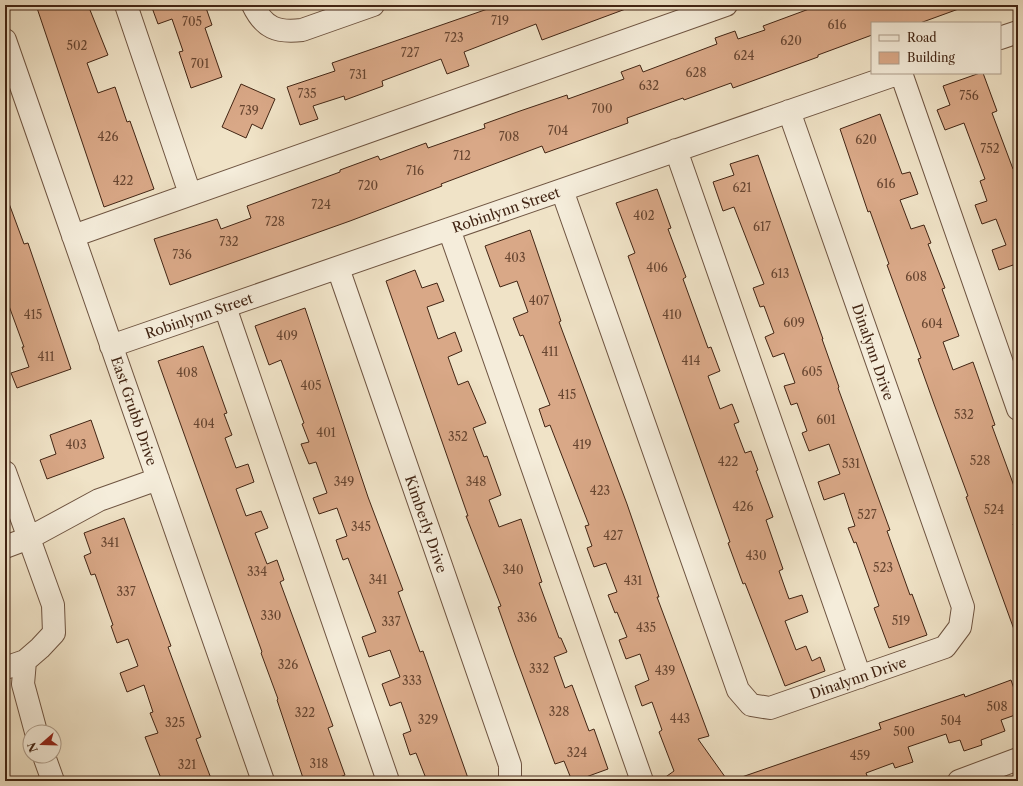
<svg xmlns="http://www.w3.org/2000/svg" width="1023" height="786" font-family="'Libre Caslon Text',serif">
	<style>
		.building { fill: #d9a887; stroke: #422514 }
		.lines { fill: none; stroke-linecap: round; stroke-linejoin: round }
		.minor-casing { stroke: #6e5441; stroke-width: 24 }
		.minor { stroke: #f5eddb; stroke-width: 22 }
		.labels { text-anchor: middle; stroke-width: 3; stroke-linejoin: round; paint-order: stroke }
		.number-label { font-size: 12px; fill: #684631 }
		.street-label { font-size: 14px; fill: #422514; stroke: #f5eddb }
	</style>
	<rect width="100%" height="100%" fill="#f0e3c7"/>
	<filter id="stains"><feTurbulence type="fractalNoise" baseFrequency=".005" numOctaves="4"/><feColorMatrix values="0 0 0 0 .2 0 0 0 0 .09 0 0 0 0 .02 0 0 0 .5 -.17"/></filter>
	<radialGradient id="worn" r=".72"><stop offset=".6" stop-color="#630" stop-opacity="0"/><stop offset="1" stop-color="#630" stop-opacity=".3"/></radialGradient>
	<path class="building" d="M36,5H88L108,55L87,63L98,93L115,87L127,122L130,121L154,189L104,207Z
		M151,5H205L212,25L205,28L222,77L191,88L179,52L183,51L172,19L158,24Z
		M499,5H631V7L542,40L536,24L464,52L469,66L447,74L441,59L382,81L383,86L345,100L344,96L313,106L318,119L300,125L287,87L335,71L332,63Z
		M807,5H964V7L920,23H872V35L818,55V57L733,88L731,83L684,100L683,98L627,118L628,123L545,153L542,146L441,184L442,186L350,221L170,285L154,239L217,219L221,229L251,218L247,206L340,172V170L378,156L380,160L426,143L428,148L485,128L484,124L520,111L567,95L568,99L624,79L621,72L640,65L643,72L717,44L715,38L735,31L738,39L765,30L763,26L809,9Z
		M980,73H983L997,111L992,113L1013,169L1018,167V273L1016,274L1013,265L999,270L992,250L1006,245L996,219L982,224L975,205L987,201L980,181L985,179L964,123L945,130L937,110L950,105L943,86Z
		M241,84L275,99L262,129L252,124L246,138L222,127Z
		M880,114L902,174L910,172L918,194L900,200L911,229L924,225L931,243L928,244L945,288L942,289L959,336L943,342L953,370L973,362L995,425L992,426L1018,497V522L1013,524L1018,539V635H1016L966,497L968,496L934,404L918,359L921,358L887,265L889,264L870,211L868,212L840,129Z
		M758,155L823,339H822L839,387L838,388L890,530L887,531L910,595L912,594L927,635L889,648L874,608L879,606L856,542L854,543L848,528L855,526L844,493L824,500L818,482L840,474L829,444L809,451L802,433L807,431L797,403L791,405L784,386L795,383L784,353L773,357L765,337L774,333L764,306L760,307L753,288L764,284L734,207L723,211L713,182L734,175L730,164Z
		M657,189L671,228L668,229L686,277L683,279L708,348L711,347L720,371L708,376L720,409L732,404L739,422L734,424L745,453L751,451L758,470L756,471L773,517L766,520L783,569L779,571L789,599L802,595L808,612L785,621L796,650L806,646L812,661L820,657L825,671L785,686L745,583L743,584L728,543L730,542L628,256L635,253L616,203Z
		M5,198H7L24,244L28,243L71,369L17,388L11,373L29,367L22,347H24L5,295Z
		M530,230L561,321L559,322L627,504L659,597H657L709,736L698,739L728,781H660L674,771L659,732L662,730L652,702L642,706L635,686L649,680L640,654L626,659L619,640L627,637L617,612L615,613L608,595L617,592L606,563L594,567L587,548L592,546L585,526L589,525L550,425L545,427L539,409L550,405L523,335L520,336L513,318L528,312L517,281L500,287L485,246Z
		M415,270L422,288L437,283L444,301L427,307L438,339L455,332L462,351L448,357L458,385L468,381L486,423L473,428L484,457L487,456L501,495L489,500L499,527L521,519L542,582L539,583L559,638H561L567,652L554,657L565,688L572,685L589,731L594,729L608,769L575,781H572L564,761L555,764L515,655L498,607L501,606L466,516H468L386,281Z
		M305,308L368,497L403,590L398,592L420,652L423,651L469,781H427L416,753L410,755L403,734L411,731L401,702L390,706L382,684L400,677L390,650L369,657L362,637L376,632L348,558L343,560L336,540L347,536L337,508L319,514L313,498L327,493L316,462L309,464L301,444L309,442L302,424L304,423L281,360L269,365L255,326Z
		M203,346L227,413L224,414L232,435L225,438L236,468L248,464L254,482L236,489L246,516L261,511L268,528L255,533L267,564L277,560L284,580L280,582L333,726L328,728L345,775L329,781H304L277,700L278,699L261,653L262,652L158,361Z
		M91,420L104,458L47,479L40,460L56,454L50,435Z
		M124,518L171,646L168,647L201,737L196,739L212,781H162L145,737L158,733L150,713L153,712L144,685L127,692L120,673L138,666L128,639L117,643L111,626L113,625L95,574L91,575L84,556L91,553L84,533Z
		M1011,680L1018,700V714L1001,720L1005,731L981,740L982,745L964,751L960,740L949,743L946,734L908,747L913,762L895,768L893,763L866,773L869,781H737L736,779L881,729L879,723L964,694L965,697Z"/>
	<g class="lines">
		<defs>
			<path id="minor" d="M126,5L190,194
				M253,5C264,28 277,33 302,30L373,5
				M1000,38L1018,32
				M5,40L263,781
				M901,73L1018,409
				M676,150L860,677
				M562,190L738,690L751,705L770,708L945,647L960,627L963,607L789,111
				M449,229L642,781
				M73,236L726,5
				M338,268L510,765V781
				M225,307L388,781
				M111,346L900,73
				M5,472L53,605L54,633L40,648L25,661L23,684L36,732
				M5,547L29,538L99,500L158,479
				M5,668L25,661
				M44,756L53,781
				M959,781L1018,759"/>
		</defs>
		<use href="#minor" class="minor-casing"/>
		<use href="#minor" class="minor"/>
	</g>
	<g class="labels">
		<g class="number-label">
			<text x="500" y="25">719</text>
			<text x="192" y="26">705</text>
			<text x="837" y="29">616</text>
			<text x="454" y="42">723</text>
			<text x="791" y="45">620</text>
			<text x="77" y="50">502</text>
			<text x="410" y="57">727</text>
			<text x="744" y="60">624</text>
			<text x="200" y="68">701</text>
			<text x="696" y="77">628</text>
			<text x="358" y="79">731</text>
			<text x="649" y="90">632</text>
			<text x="307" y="98">735</text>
			<text x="969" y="100">756</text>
			<text x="602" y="113">700</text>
			<text x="249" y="115">739</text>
			<text x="558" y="135">704</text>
			<text x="108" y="141">426</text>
			<text x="509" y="141">708</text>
			<text x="866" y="144">620</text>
			<text x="990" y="153">752</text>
			<text x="462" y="160">712</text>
			<text x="415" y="175">716</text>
			<text x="123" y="185">422</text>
			<text x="886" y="188">616</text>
			<text x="368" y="190">720</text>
			<text x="742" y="192">621</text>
			<text x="321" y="209">724</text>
			<text x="644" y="220">402</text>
			<text x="275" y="226">728</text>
			<text x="762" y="231">617</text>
			<text x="229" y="246">732</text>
			<text x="182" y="259">736</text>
			<text x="515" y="262">403</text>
			<text x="657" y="272">406</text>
			<text x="780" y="278">613</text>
			<text x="916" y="281">608</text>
			<text x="539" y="305">407</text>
			<text x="33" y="319">415</text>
			<text x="672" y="319">410</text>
			<text x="794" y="327">609</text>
			<text x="932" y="328">604</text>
			<text x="287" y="340">409</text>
			<text x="550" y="356">411</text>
			<text x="46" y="361">411</text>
			<text x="691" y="365">414</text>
			<text x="812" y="376">605</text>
			<text x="187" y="377">408</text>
			<text x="311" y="390">405</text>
			<text x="567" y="399">415</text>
			<text x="964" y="419">532</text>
			<text x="826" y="424">601</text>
			<text x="204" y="428">404</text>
			<text x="326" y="437">401</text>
			<text x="458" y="441">352</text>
			<text x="76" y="449">403</text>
			<text x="582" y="449">419</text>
			<text x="980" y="465">528</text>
			<text x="728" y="466">422</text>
			<text x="851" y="468">531</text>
			<text x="344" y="486">349</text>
			<text x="476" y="486">348</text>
			<text x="600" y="495">423</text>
			<text x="743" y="511">426</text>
			<text x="994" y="514">524</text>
			<text x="867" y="519">527</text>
			<text x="361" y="531">345</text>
			<text x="613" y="540">427</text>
			<text x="110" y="547">341</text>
			<text x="756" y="560">430</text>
			<text x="883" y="572">523</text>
			<text x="513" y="574">340</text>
			<text x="257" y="576">334</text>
			<text x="378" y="584">341</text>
			<text x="633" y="585">431</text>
			<text x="126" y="596">337</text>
			<text x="271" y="620">330</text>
			<text x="527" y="622">336</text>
			<text x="901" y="625">519</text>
			<text x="391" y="626">337</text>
			<text x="646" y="632">435</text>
			<text x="288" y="669">326</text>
			<text x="539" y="673">332</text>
			<text x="665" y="675">439</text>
			<text x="412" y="685">333</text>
			<text x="997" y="711">508</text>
			<text x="559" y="716">328</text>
			<text x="305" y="717">322</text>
			<text x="680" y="723">443</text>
			<text x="428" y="724">329</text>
			<text x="951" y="725">504</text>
			<text x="175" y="727">325</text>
			<text x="904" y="736">500</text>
			<text x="577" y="757">324</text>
			<text x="860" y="760">459</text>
			<text x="319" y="768">318</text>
			<text x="187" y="769">321</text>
		</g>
		<g class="street-label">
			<text transform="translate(506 210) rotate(-19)" y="5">Robinlynn Street</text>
			<text transform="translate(199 316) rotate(-19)" y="5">Robinlynn Street</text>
			<text transform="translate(873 352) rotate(71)" y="5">Dinalynn Drive</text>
			<text transform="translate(134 411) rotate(71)" y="5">East Grubb Drive</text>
			<text transform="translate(426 524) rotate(71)" y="5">Kimberly Drive</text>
			<text transform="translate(858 678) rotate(-19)" y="5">Dinalynn Drive</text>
		</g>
	</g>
	<rect width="1023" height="786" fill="none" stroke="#f0e3c7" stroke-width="20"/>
	<rect x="6" y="6" width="1011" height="774" fill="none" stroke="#422514" stroke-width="2"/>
	<rect x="10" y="10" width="1003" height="766" fill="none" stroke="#422514"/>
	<rect x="871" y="22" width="130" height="52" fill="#f5eddb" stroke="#ad9d8b"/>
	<rect x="879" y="35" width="20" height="6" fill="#f5eddb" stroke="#ad9d8b"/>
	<text x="907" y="42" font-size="12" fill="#422514">Road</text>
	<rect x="879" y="52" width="20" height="12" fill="#d9a887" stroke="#ad9d8b"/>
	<text x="907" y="62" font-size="12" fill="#422514">Building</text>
	<g transform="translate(42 744) rotate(250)"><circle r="19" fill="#f5eddb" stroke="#ad9d8b"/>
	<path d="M0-3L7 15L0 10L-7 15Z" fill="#8f2418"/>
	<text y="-6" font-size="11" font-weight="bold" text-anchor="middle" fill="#422514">N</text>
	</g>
	<rect width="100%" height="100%" filter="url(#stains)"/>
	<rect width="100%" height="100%" fill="url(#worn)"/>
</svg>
